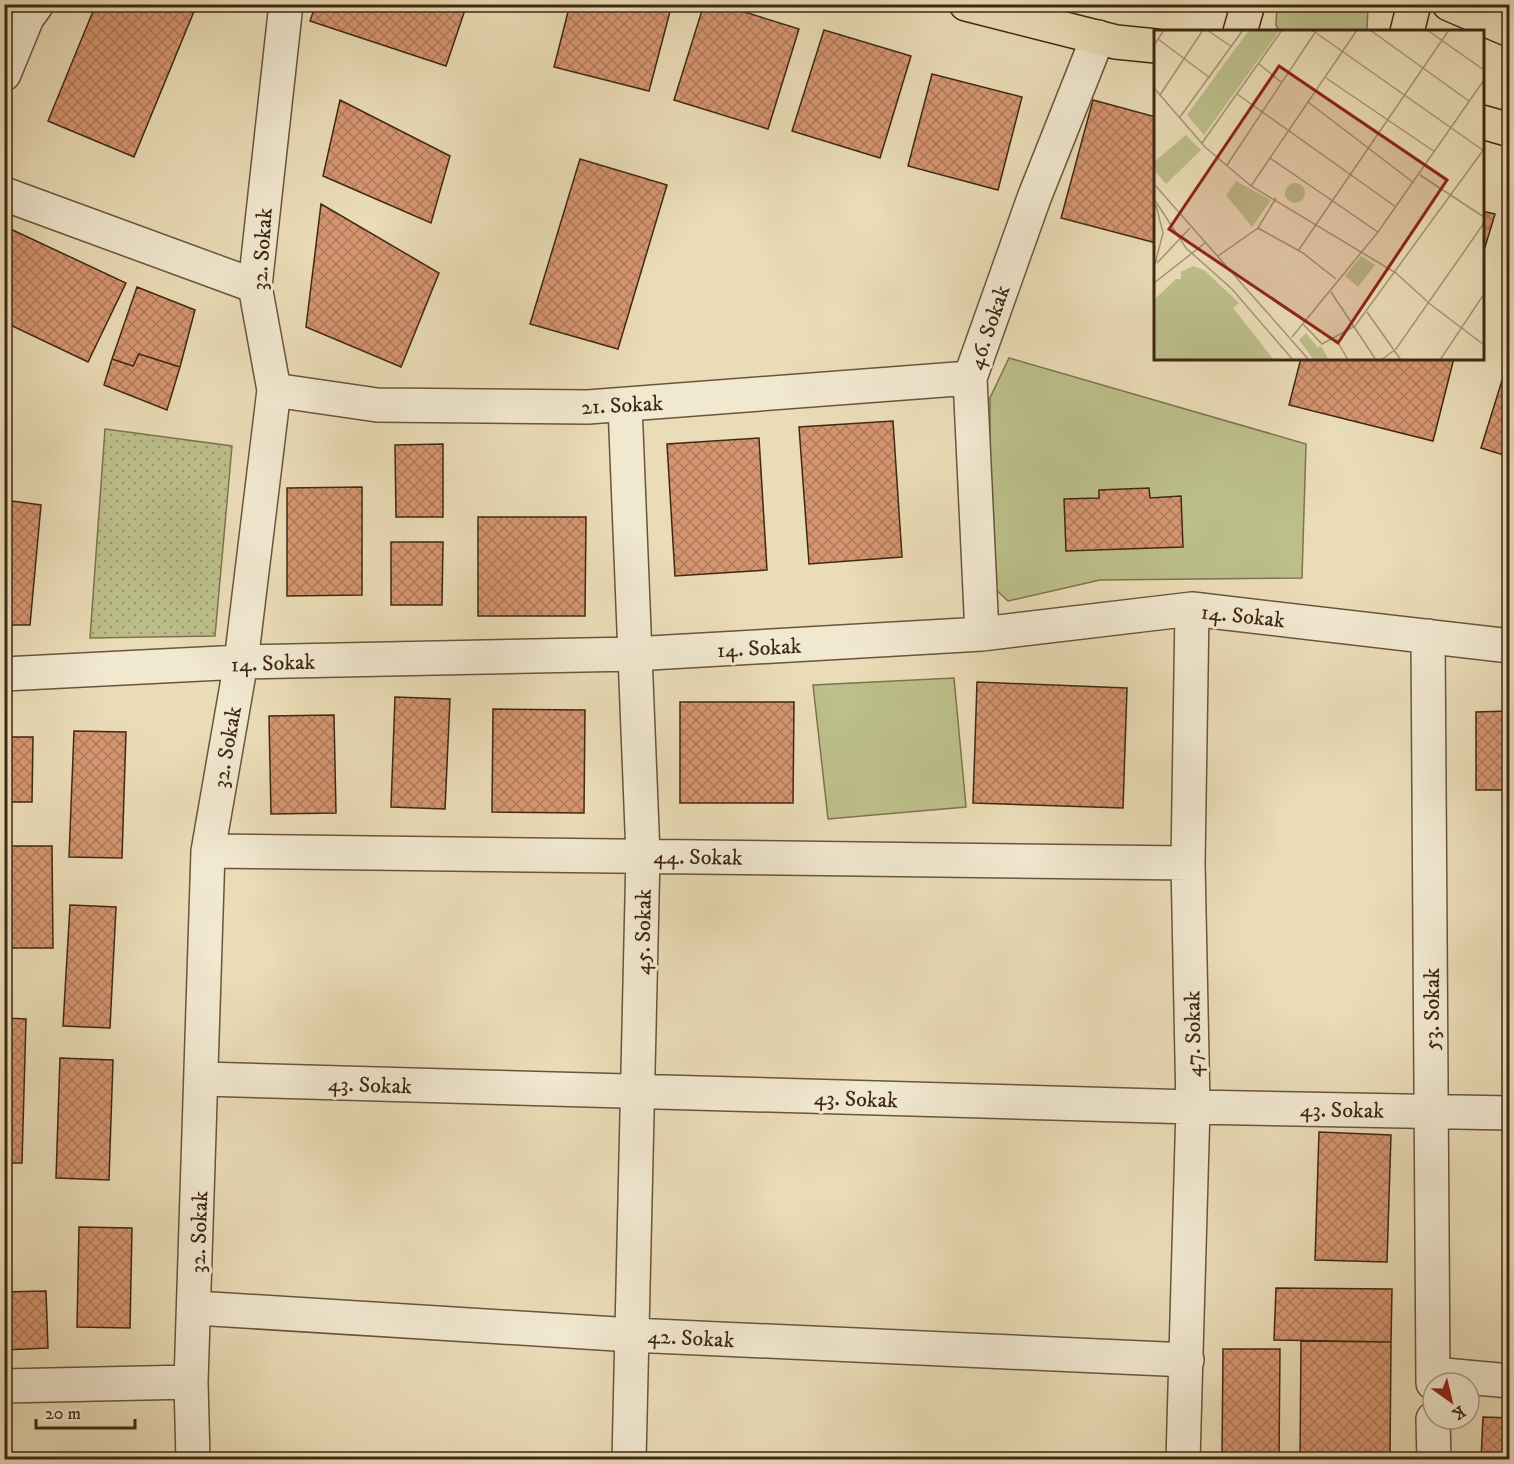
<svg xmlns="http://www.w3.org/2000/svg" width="1514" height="1464" font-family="'IM FELL DW Pica',serif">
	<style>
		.green { fill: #bcbf8a; stroke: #7e744e; stroke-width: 1.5 }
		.park { fill: url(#park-dots); stroke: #7e744e; stroke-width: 1.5 }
		.building { fill: url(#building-cross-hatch); stroke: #402813; stroke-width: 1.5 }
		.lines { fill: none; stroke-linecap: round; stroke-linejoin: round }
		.minor-casing { stroke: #6a553c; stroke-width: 36 }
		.primary-casing { stroke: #402813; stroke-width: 36 }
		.minor { stroke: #f1e8d0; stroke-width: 33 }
		.primary { stroke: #eadcb7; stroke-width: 33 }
		.labels { text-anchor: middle; stroke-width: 6; stroke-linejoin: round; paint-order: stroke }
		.street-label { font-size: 22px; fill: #402813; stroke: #f1e8d0 }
		.inset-road { fill: none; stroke: #a69475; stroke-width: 1.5 }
		.view { fill: #8f2418; fill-opacity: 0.15; stroke: #8f2418; stroke-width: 3 }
		.inset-edge { fill: none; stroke: #402813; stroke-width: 3 }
	</style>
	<defs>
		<pattern id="park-dots" width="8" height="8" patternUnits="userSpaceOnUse" patternTransform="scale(1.5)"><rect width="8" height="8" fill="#bcbf8a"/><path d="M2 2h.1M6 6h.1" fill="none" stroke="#9a9b70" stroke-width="1.8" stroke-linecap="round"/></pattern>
		<pattern id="building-cross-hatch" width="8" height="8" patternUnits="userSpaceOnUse" patternTransform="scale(1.5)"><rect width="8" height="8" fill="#d59570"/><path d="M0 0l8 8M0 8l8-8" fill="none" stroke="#ae7a5b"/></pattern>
	</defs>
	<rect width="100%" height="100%" fill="#eadcb7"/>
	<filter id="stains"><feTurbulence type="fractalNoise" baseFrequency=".00333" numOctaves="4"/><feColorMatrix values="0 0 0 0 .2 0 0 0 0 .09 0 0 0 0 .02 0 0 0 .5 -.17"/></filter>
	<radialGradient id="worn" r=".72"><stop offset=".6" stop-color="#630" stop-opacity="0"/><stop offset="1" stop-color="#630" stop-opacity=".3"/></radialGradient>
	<path class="green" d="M1277,5H1368L1367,31H1279L1276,25Z
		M1009,358L1306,444L1302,578L1100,580L1008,601L990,584V398Z
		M954,678L966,807L828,819L813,685Z"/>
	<path class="park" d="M105,429L232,446L215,636L90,638Z"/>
	<path class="building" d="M96,4H197L134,157L48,121Z
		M316,4H467L446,66L310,21Z
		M570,4H672L649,91L554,67Z
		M704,4H719L799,29L768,129L674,100Z
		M824,30L911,56L880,158L792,131Z
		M932,74L1022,97L998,190L908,166Z
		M340,100L450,156L431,223L323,176Z
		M1093,100L1156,117V243L1061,218Z
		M580,159L667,185L618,349L530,324Z
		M321,204L439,273L401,367L306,327Z
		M1482,211L1495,214L1482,257Z
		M4,226L126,283L88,362L4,322Z
		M137,287L195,310L180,367L139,354L133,366L112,359Z
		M139,354L180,367L167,410L104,385L112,359L133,366Z
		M1301,358H1454L1433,441L1289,405Z
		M1509,358H1510V457L1481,448Z
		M893,421L902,557L809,564L799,427Z
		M759,438L767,570L675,576L667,444Z
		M443,444V517H396L395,445Z
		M362,487V595L287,596V488Z
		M1149,488L1150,498L1181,496L1183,547L1066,551L1064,499L1099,498V490Z
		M4,500L41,505L30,625H4Z
		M478,517H586L585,616H478Z
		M391,542H443L442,605H391Z
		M977,682L1127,688L1123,808L973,803Z
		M395,697L450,699L445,809L391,807Z
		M680,702H794L793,803H680Z
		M493,709L585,710L584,813L492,812Z
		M1510,711V790H1476V712Z
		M334,715L336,813L271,814L269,716Z
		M74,731L126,732L122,858L69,857Z
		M4,737H33L32,802H4Z
		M4,846H52L53,948H4Z
		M70,905L116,907L110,1028L63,1026Z
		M4,1018L26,1019L22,1163H4Z
		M60,1058L113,1060L109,1180L56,1178Z
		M1319,1132L1391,1135L1387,1262L1315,1260Z
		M79,1227L132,1228L130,1328L77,1327Z
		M1276,1288L1392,1289L1391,1342L1274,1340Z
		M46,1291L48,1348L4,1350V1292Z
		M1301,1341L1391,1342L1390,1460H1300Z
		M1223,1349H1280L1279,1460H1222Z
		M1483,1417L1510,1418V1460H1481Z"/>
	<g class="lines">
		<defs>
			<path id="minor" d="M4,74L27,18L37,4
				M4,194L255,286
				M274,390L377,405L588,407L970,378
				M625,405L643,855L629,1460
				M982,634L970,378L1034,198L1098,37
				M1428,636L1433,1383
				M4,674L241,662L633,654L982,634L1192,609L1510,646
				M208,851L1188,863
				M202,1079L1193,1107L1510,1113
				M196,1308L632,1335L1187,1360
				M1433,1374L1510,1381
				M4,1386L191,1382
				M1433,1419L1434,1460
				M193,1460L191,1382L208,851L241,662L274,390L255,286L286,4
				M1183,1460L1193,1107L1188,863L1192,609"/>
			<path id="primary" d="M966,4L1116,42L1156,46
				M1449,4L1510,30
				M1240,32L1248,4
				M1407,32L1414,4
				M1482,122L1510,130"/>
		</defs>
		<use href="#minor" class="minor-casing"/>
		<use href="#primary" class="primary-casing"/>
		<use href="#minor" class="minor"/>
		<use href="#primary" class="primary"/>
	</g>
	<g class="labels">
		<g class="street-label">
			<text transform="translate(261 249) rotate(-86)" y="8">32. Sokak</text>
			<text transform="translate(988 327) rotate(-71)" y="8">46. Sokak</text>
			<text transform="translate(622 404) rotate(-3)" y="8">21. Sokak</text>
			<text transform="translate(1243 615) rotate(6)" y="8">14. Sokak</text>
			<text transform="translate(759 647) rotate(-3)" y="8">14. Sokak</text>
			<text transform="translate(273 662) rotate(-2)" y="8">14. Sokak</text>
			<text transform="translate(226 747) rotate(-80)" y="8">32. Sokak</text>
			<text transform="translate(698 856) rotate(1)" y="8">44. Sokak</text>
			<text transform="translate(642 932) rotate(-89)" y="8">45. Sokak</text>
			<text transform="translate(1431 1009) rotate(-90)" y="8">53. Sokak</text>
			<text transform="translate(1192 1034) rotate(-91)" y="8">47. Sokak</text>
			<text transform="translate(370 1084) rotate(2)" y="8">43. Sokak</text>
			<text transform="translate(856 1098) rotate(2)" y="8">43. Sokak</text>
			<text transform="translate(1342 1109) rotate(1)" y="8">43. Sokak</text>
			<text transform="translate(198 1232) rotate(-88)" y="8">32. Sokak</text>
			<text transform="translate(691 1337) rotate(3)" y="8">42. Sokak</text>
		</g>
	</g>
	<g transform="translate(1154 30)">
		<rect width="330" height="330" fill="#eadcb7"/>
		<path d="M82,151L117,170L98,197L72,165ZM131 163a10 10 0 1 1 20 0a10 10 0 1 1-20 0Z" fill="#bcbf8a"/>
		<path d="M95,0H126L50,105L33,85ZM32,105L47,120L12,154L0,140V132ZM207,226L221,235L204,257L191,246ZM39,236L50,240L85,273L79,278L120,330H0V270L22,249H27V242ZM152,303L164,318L167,316L175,330H160L145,310Z" fill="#bcbf8a"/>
		<path class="inset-road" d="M53,0L78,17M158,0L330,121M216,0L315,71M273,0L330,40M4,9L56,48M0,15L10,0M105,34L127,52M172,48L281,122M0,58L51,117L97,156L242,243L276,274L330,315M83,64L242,177M6,65L49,0M154,72L260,153M26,87L89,0M48,113L128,0M116,128L224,202M73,135L162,1M266,145L330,187M0,154L155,330M97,156L203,0M0,169L32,218L78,259L139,330M104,198L149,223L182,249M144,221L295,0M64,226L104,198L122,168M3,233L36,198M1,234L9,203L2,175M0,253L51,213M177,262L222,330M213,282L247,330M149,294L168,314L201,296L330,119M138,307L224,202L330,50M182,309L194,330M227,330L242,319L330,193M286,330L330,264"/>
		<path class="view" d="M125,36L293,150L184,313L15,199Z"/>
		<rect width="330" height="330" class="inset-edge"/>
	</g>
	<rect width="1514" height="1464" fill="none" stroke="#eadcb7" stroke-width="24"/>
	<rect x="6" y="6" width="1502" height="1452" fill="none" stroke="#402813" stroke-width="3"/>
	<rect x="12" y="12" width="1490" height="1440" fill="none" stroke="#402813" stroke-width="1.5"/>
	<g transform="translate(1451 1401) rotate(146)"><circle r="28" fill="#f1e8d0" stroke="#aa9b84" stroke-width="1.5"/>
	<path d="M0-4.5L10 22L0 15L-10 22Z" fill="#8f2418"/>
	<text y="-9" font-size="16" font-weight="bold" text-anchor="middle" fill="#402813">K</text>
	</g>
	<path d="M36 1419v9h99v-9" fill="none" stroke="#402813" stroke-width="3"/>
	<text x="45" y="1419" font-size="18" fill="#402813" stroke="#f1e8d0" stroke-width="4.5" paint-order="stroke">20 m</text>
	<rect width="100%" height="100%" filter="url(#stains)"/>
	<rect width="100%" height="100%" fill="url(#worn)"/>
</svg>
